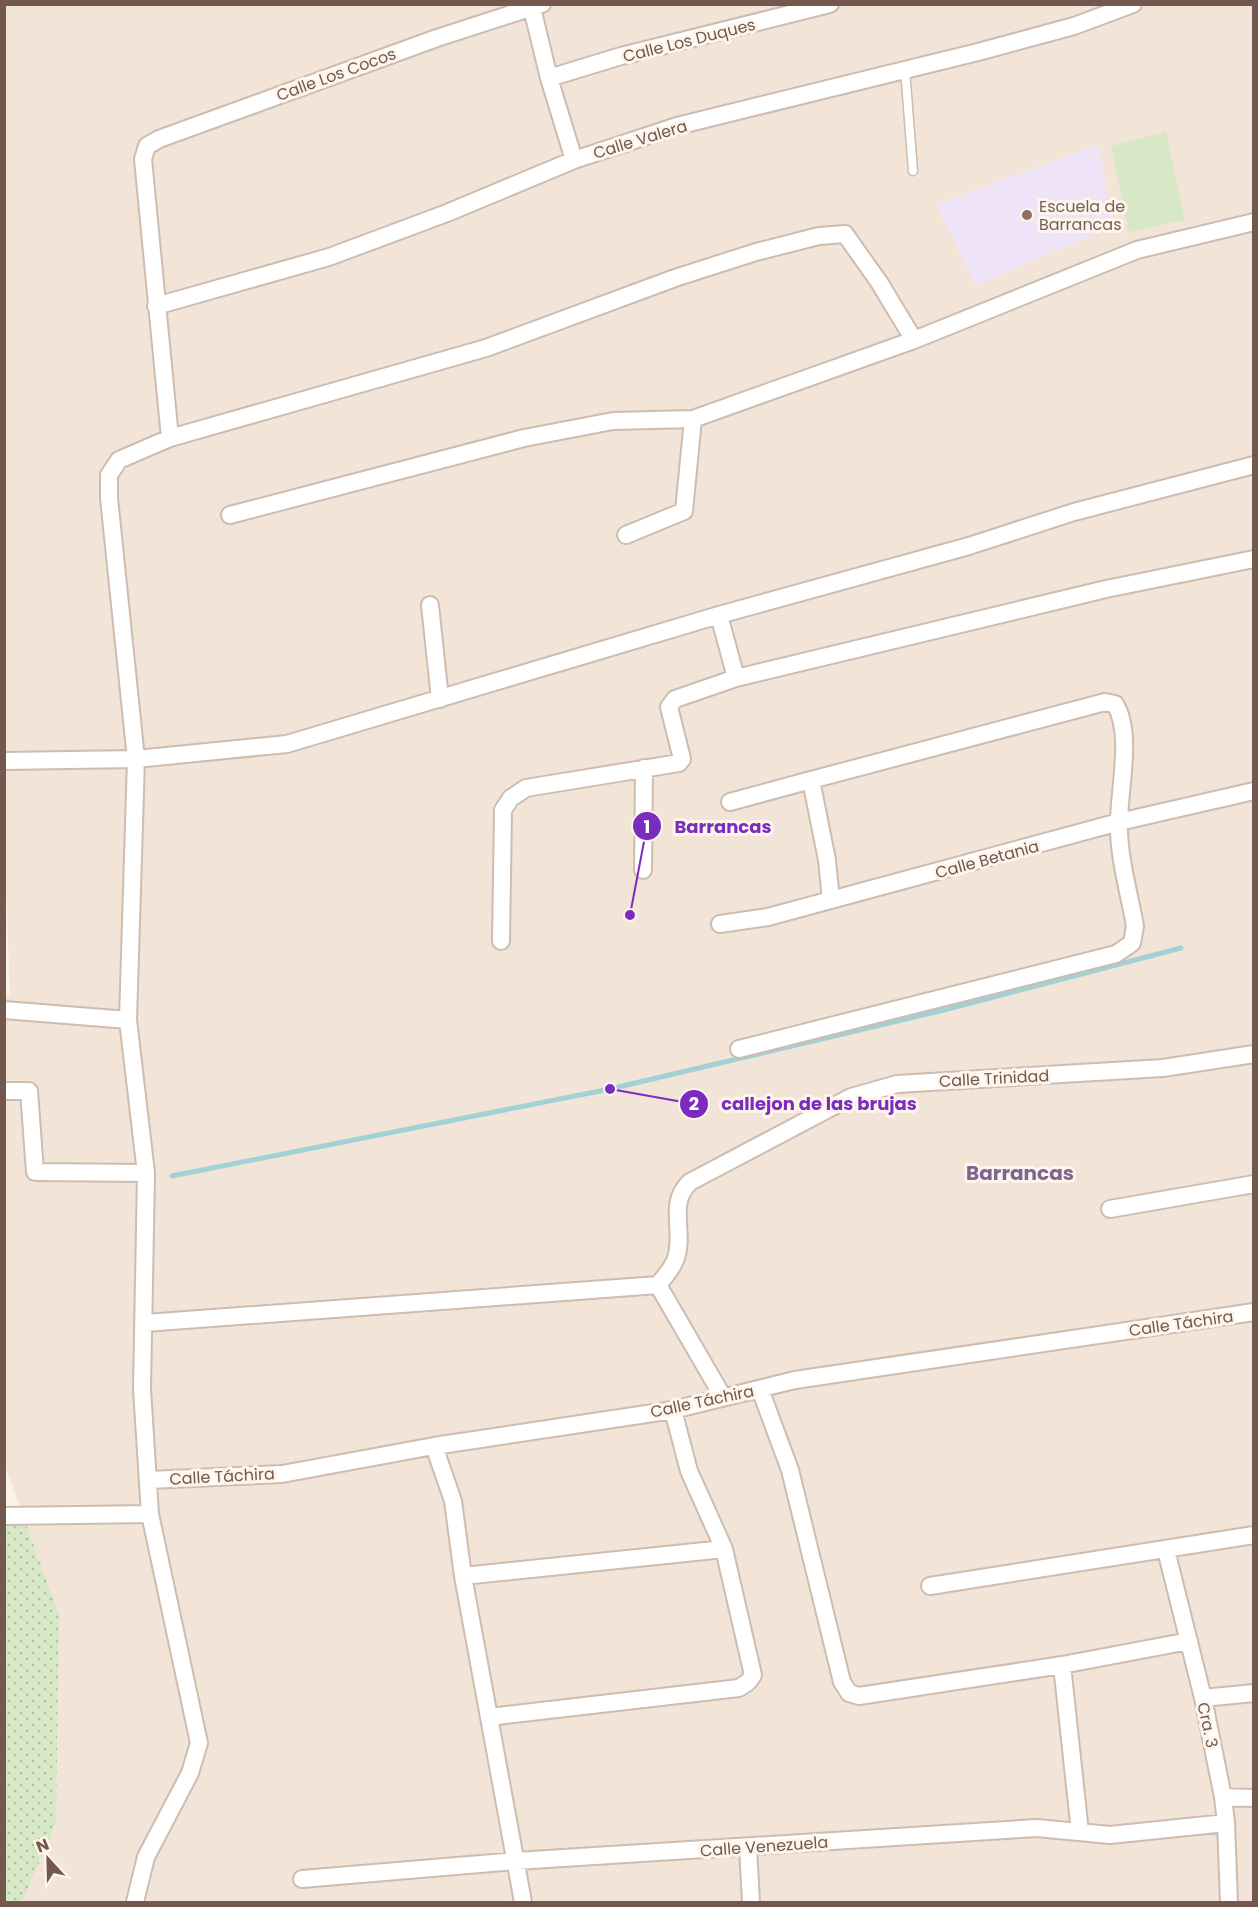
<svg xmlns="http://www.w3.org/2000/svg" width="1258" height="1907" font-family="Poppins,sans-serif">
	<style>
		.residential { fill: #f2e4d6 }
		.education { fill: #efe3f7 }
		.grass { fill: url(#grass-dots) }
		.pitch { fill: #d6e8c6 }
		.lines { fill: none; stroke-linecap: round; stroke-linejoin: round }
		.stream { stroke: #a3d0d4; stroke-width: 5 }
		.service-casing { stroke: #cebcb1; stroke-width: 11 }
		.minor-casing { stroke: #cebcb1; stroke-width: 20 }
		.service { stroke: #fff; stroke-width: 8 }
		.minor { stroke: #fff; stroke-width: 16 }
		.education-dot { fill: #8d6e63; stroke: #fef6ed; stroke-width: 2 }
		.labels { text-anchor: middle; stroke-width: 6; stroke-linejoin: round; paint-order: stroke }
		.street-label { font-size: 16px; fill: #73584d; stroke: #fef6ed }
		.education-label { font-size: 16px; fill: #785e54; stroke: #fef6ed; text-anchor: start }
		.quarter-label { font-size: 20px; font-weight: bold; fill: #7e658f; stroke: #fef6ed }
		.leader { fill: none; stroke: #7b2cbf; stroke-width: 2 }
		.callout-dot { fill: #7b2cbf; stroke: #fef6ed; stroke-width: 2 }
		.mark-label { font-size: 18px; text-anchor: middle; font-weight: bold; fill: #fff }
		.callout-label { font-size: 18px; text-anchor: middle; font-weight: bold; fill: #7b2cbf; stroke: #fef6ed; stroke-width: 6; stroke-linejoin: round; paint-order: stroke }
	</style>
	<defs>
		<pattern id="grass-dots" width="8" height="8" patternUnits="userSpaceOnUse" patternTransform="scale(1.5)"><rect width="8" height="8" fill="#d6e8c6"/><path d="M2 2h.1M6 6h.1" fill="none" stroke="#b2bfa3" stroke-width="1.8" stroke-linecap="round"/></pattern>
	</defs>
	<rect width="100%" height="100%" fill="#fbf2e7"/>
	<path class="residential" d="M5,5H1253V1902H22L56,1823L59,1614L5,1466L4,995L10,994L4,836Z"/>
	<path class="education" d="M1098,145L1114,226L976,285L936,204Z"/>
	<path class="grass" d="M4,1516H23L59,1614L56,1823L22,1902H5Z"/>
	<path class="pitch" d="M1166,132L1185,220L1129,232L1111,146Z"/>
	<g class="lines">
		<path class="stream" d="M172,1176L610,1089L940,1011L1181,948"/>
		<defs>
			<path id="service" d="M905,69L913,171"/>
			<path id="minor" d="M531,4L549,78L574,160
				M549,78L621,56L830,4
				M156,306L329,257L447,213L574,160L677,126L978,52L1074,26L1133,4
				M170,438L486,348L675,278L756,252L819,236L845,234L879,282L914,340
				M230,515L524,438L613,421L693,419
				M626,535L684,511L693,419L914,340L1137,250L1254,222
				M430,605L440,699
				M719,615L736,678
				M4,761L136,759L287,744L719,615L969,546L1074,512L1254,465
				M730,802L811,780
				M643,870L644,768
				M720,924L768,917L1119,822L1254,791
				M501,941L503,810L511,798L526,788L679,763L682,759L669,707L675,699L736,678L1106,589L1254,559
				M4,1010L128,1020
				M739,1049L1116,954L1132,943L1135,926C1129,892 1118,856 1119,822C1119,789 1133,733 1115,704L1105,702L811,780L827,860L831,900
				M4,1091H29L35,1172L146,1173
				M1110,1209L1254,1184
				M658,1285C665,1276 673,1268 676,1258C685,1231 667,1203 690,1182L851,1097L897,1084L1163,1068L1254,1054
				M145,1323L658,1285L723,1397
				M760,1389L790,1470L842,1682L849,1693L859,1696L1062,1665L1189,1641
				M434,1446L453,1501L463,1576L523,1902
				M149,1480L282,1474L434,1446L673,1410L795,1380L1254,1312
				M4,1516L150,1514
				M1166,1550L1203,1698L1223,1797L1226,1823L1229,1902
				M463,1576L724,1549
				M930,1586L1254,1535
				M1062,1665L1080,1832
				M1203,1698L1254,1693
				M489,1717L739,1688L748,1682L753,1675L724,1549L689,1471L673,1410
				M1223,1797L1254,1798
				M748,1847L751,1902
				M302,1879L516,1861L1037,1828L1110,1835L1226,1823
				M135,1902L146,1857L190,1773L199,1743L150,1514L142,1389L146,1173L128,1020L136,759L109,498V475L119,460L170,438L143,159L147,146L159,139L437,38L542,4"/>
		</defs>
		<use href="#service" class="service-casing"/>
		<use href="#minor" class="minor-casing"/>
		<use href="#service" class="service"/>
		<use href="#minor" class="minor"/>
	</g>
	<circle class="education-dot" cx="1027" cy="215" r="6"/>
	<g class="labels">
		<g class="street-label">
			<text transform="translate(689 40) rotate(-14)" y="6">Calle Los Duques</text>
			<text transform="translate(336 74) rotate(-20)" y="6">Calle Los Cocos</text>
			<text transform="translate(640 139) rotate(-17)" y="6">Calle Valera</text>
			<text transform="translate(987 859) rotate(-15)" y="6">Calle Betania</text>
			<text transform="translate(994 1078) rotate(-3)" y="6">Calle Trinidad</text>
			<text transform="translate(1181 1323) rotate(-8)" y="6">Calle Táchira</text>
			<text transform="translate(702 1401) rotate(-12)" y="6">Calle Táchira</text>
			<text transform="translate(222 1476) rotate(-3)" y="6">Calle Táchira</text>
			<text transform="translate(1208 1725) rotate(78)" y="6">Cra. 3</text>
			<text transform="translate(764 1846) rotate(-4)" y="6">Calle Venezuela</text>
		</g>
		<g class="education-label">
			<text x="1039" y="212">Escuela de<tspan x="1039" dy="18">Barrancas</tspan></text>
		</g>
		<g class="quarter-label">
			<text x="1020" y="1180">Barrancas</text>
		</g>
	</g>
	<path class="leader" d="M630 915L647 826M610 1089L694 1104"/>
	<g class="callout-dot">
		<circle cx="630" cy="915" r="6"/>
		<circle cx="610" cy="1089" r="6"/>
		<circle cx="647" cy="826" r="15"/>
		<circle cx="694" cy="1104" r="15"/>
	</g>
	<g class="mark-label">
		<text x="647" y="833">1</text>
		<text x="694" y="1110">2</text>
	</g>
	<g class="callout-label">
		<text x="723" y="833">Barrancas</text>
		<text x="819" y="1110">callejon de las brujas</text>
	</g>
	<rect width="1258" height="1907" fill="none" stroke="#73584d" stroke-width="12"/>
	<g transform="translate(48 1859) rotate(338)" stroke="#fef6ed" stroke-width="4.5" paint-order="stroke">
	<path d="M0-4.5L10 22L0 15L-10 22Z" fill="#73584d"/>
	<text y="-9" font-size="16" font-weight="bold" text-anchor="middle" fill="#73584d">N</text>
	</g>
</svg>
